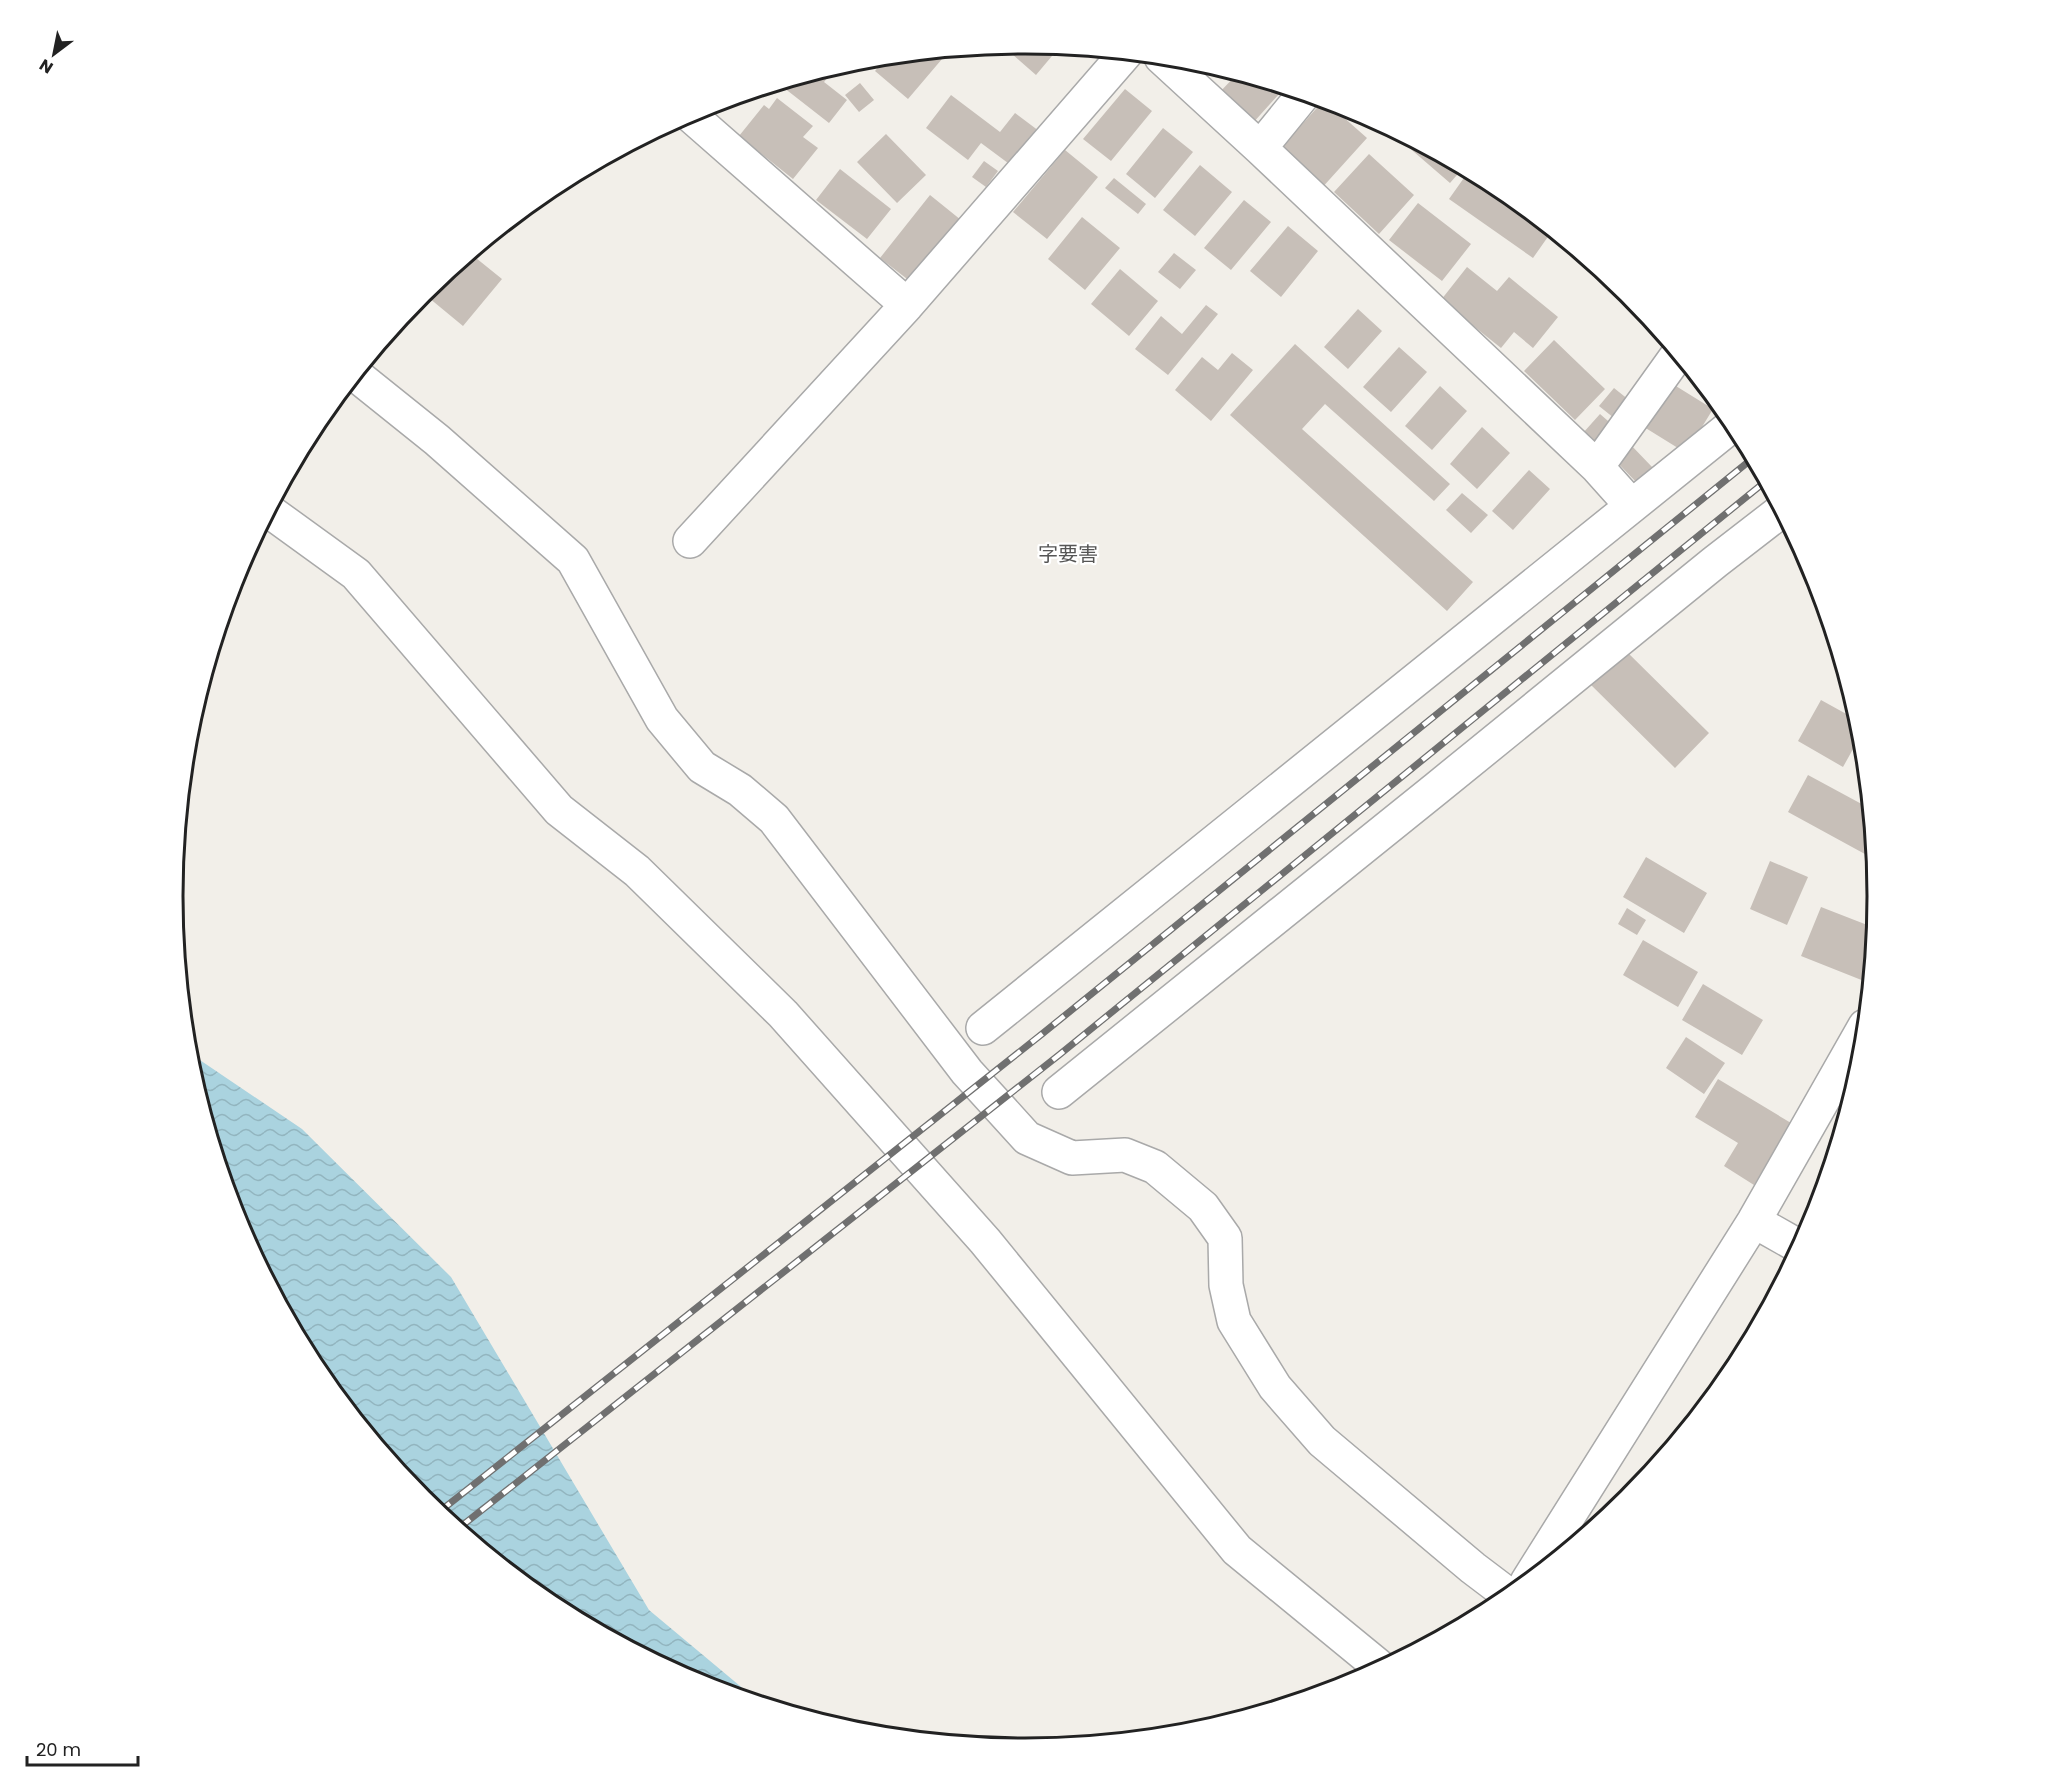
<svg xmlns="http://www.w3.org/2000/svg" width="2051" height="1792" font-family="Poppins,'Noto Sans JP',sans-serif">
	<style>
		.water { fill: url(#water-waves) }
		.building { fill: #c7bfb8 }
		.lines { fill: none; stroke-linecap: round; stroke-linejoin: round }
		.minor-casing { stroke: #a9a9a9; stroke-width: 36 }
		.minor { stroke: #fff; stroke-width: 33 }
		.rail-casing { stroke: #707070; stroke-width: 7 }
		.rail { stroke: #fff; stroke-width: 4.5; stroke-dasharray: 14; stroke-linecap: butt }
		.labels { text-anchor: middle; stroke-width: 4.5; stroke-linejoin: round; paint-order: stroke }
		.quarter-label { font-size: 20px; fill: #555; stroke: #fff }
		.rim { fill: none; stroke: #222; stroke-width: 3 }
	</style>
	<defs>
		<pattern id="water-waves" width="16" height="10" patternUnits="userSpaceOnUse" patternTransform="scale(1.5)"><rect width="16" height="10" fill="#aad3df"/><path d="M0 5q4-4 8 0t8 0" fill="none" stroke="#92b5bf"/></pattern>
	</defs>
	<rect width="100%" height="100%" fill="#f2efe9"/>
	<path class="water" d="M188,1052L302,1129L451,1277L649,1610L758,1701L699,1683L552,1605L422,1499L316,1369L238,1222L189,1062Z"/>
	<path class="building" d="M1026,44L1052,46L1057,50L1036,75L1003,46Z
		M934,53L942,59L908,99L875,71L887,57Z
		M836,67L824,82L847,100L829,123L779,84Z
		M1237,74L1271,84L1280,93L1252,124L1219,93Z
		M860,83L874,100L859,112L845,95Z
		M1125,89L1152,111L1111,161L1083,139Z
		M951,95L1000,132L1015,113L1039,131L1012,166L981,143L968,160L926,128Z
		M777,98L813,126L803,137L818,148L793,179L739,136L764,105L769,109Z
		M1324,100L1367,138L1320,190L1278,151Z
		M1163,128L1193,152L1155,198L1126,174Z
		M886,134L926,175L897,203L857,162Z
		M1402,135L1463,168L1450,183L1399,139Z
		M1065,150L1098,177L1047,239L1013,212Z
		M1369,154L1414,195L1379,234L1334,192Z
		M606,158L596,171L591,166Z
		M984,161L998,171L986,187L972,177Z
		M1200,165L1232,192L1195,236L1163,210Z
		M840,169L891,209L867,239L816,200Z
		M1466,175L1490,191L1495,185L1499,187L1552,231L1533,258L1449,199Z
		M1114,178L1146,204L1138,214L1105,188Z
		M930,195L961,220L911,282L880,258Z
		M1244,200L1271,222L1231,270L1204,248Z
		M1418,203L1471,244L1442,281L1389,240Z
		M1082,217L1120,248L1085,290L1048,259Z
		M1288,226L1318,251L1281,297L1250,271Z
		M1174,253L1196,270L1180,289L1158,272Z
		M471,254L502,279L463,326L423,293Z
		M1467,267L1497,291L1509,277L1558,317L1533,348L1514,332L1501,348L1441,300Z
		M1120,269L1158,301L1129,336L1091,304Z
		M1206,305L1218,314L1168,375L1135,349L1161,316L1182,334Z
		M1358,309L1382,331L1348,369L1324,347Z
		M1554,340L1605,389L1575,420L1524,371Z
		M1295,344L1450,484L1434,501L1325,404L1302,429L1473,582L1447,611L1230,415Z
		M1399,347L1427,372L1391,412L1363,387Z
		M1232,353L1253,370L1211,421L1175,390L1202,357L1218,370Z
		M1671,383L1713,409L1686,453L1644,427Z
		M1440,386L1467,411L1432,450L1405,426Z
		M1614,388L1629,400L1614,418L1599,406Z
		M1600,414L1615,427L1599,446L1583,433Z
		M1482,427L1510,453L1477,489L1450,464Z
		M1629,443L1653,468L1637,483L1613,458Z
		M1529,470L1550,489L1513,530L1492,511Z
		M1462,493L1488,515L1471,533L1446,510Z
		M1622,647L1709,733L1675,768L1587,681Z
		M1821,700L1859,721L1862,733L1843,767L1798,741Z
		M1808,775L1869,808L1874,859L1788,812Z
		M1646,857L1707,893L1684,933L1623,897Z
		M1770,861L1808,877L1787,925L1750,909Z
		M1821,907L1875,928L1869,983L1801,956Z
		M1627,908L1646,920L1637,935L1618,924Z
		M1643,940L1698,972L1678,1007L1623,975Z
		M1703,984L1763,1020L1742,1055L1682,1020Z
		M1686,1037L1725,1063L1704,1094L1666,1068Z
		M1718,1079L1791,1123L1754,1185L1724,1166L1738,1143L1695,1117Z"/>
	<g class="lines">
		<defs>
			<path id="minor" d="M1161,57L1260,148L1597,467L1631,505
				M689,114L907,305
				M1260,148L1304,94
				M356,375L437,440L573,560L662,719L702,767L740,790L774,819L967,1072L1027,1138L1072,1158L1125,1155L1155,1167L1203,1207L1225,1238L1226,1285L1234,1321L1275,1387L1322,1441L1473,1568L1510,1596
				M1597,467L1678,354
				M269,511L356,574L559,810L637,871L783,1014L985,1241L1237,1550L1381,1668
				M690,541L907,305L1126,53
				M983,1028L1735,423
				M1059,1092L1437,788L1715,562L1781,511
				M1754,1221L1800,1247
				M1527,1582L1754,1221L1865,1026"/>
		</defs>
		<use href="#minor" class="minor-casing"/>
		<use href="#minor" class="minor"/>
		<defs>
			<path id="rail" d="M439,1512L1042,1034L1753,458
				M459,1528L1059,1055L1766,481"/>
		</defs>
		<use href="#rail" class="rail-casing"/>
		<use href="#rail" class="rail"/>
	</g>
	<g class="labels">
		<g class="quarter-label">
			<text x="1068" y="561">字要害</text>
		</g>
	</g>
	<path d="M0 0H2051V1792H0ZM183 896a842 842 0 1 1 1684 0a842 842 0 1 1-1684 0Z" fill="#fff" fill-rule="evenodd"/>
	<path class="rim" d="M183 896a842 842 0 1 1 1684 0a842 842 0 1 1-1684 0Z"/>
	<g transform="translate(54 54) rotate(212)" stroke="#ffffff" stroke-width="4.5" paint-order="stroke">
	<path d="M0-4.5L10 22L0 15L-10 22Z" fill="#222222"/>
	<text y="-9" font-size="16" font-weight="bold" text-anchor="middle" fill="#222222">N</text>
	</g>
	<path d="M27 1756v9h111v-9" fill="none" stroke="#222222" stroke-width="3"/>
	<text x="36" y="1756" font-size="18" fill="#222222" stroke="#ffffff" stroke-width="4.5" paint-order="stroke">20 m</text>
</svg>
